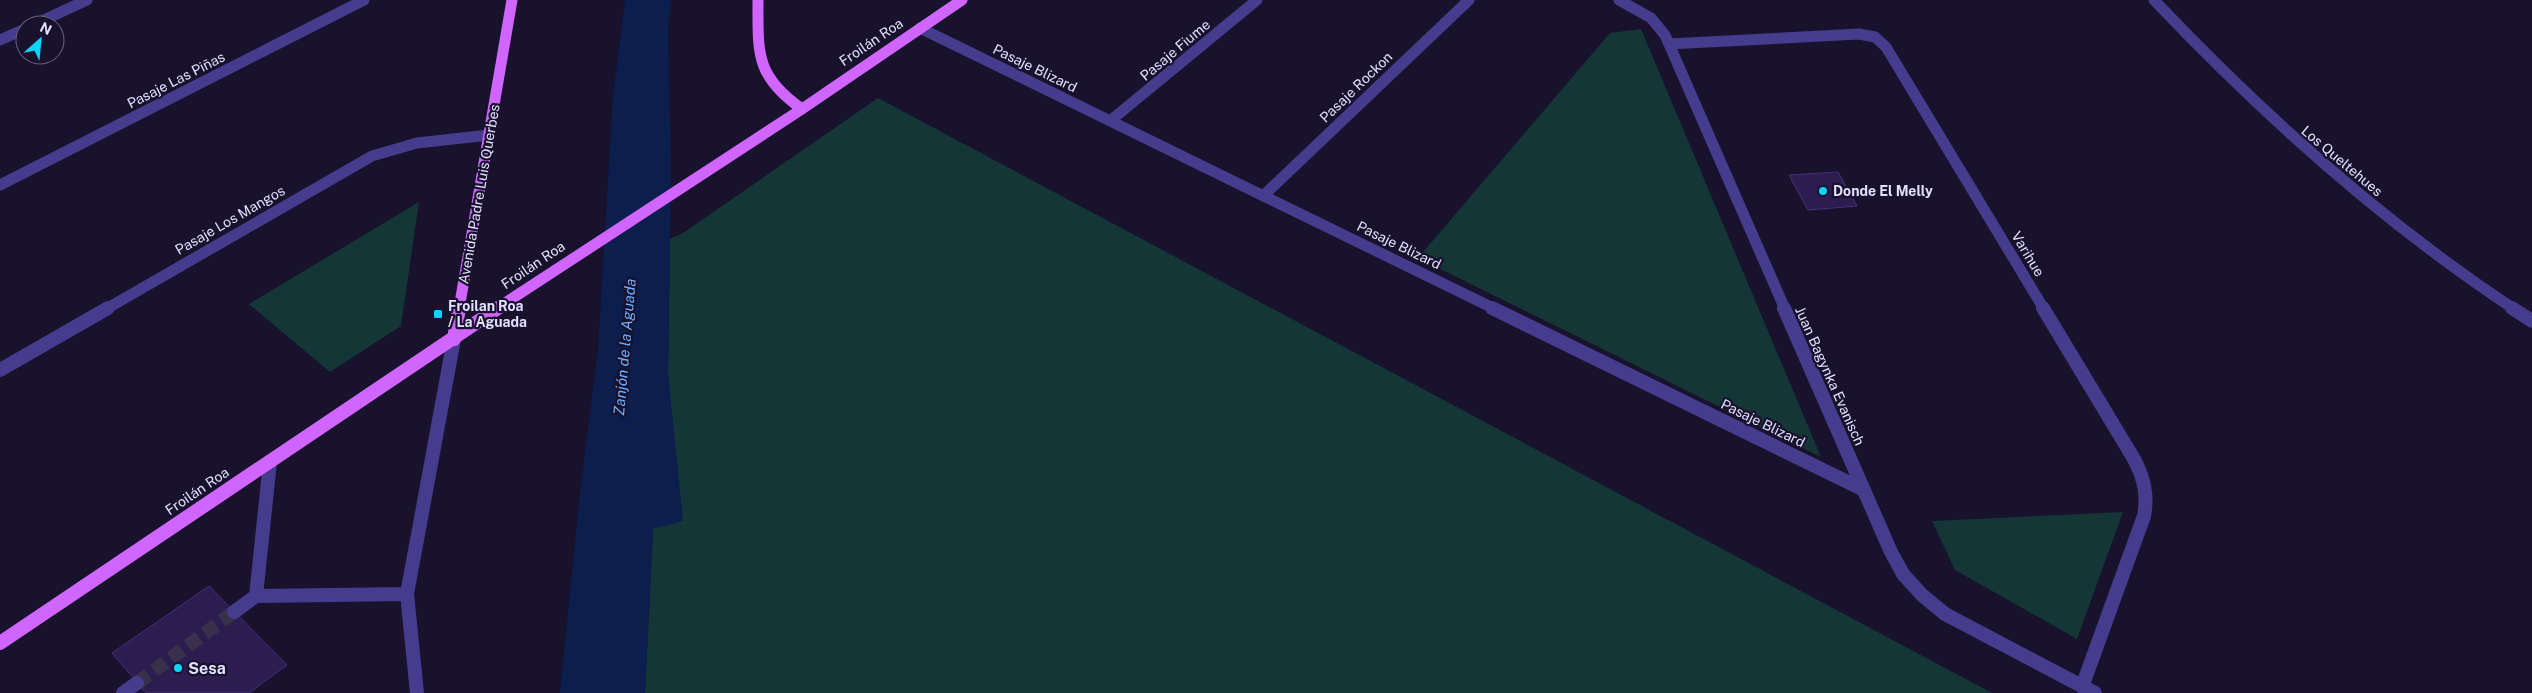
<svg xmlns="http://www.w3.org/2000/svg" width="2532" height="693" font-family="'Public Sans',sans-serif">
	<style>
		.green { fill: #143637 }
		.water { fill: #0b1e4d }
		.building { fill: #2b1d4f; stroke: #442f7b }
		.lines { fill: none; stroke-linecap: round; stroke-linejoin: round }
		.minor-tunnel { stroke: #37314c; stroke-width: 14; stroke-dasharray: 14 7; stroke-linecap: butt }
		.minor-far1 { stroke: #453c8d; stroke-width: 11 }
		.minor { stroke: #453c8d; stroke-width: 14 }
		.major-far1 { stroke: #d065ff; stroke-width: 11 }
		.major { stroke: #d065ff; stroke-width: 14 }
		.poi-dot { fill: #0ad5ff; stroke: #18122d; stroke-width: 2 }
		.labels { text-anchor: middle; stroke-width: 4.5; stroke-linejoin: round; paint-order: stroke }
		.street-label { font-size: 14px; fill: #e4deff; stroke: #18122d }
		.poi-label { font-size: 14px; font-weight: bold; fill: #e4deff; stroke: #18122d; text-anchor: start }
		.water-label { font-size: 15px; font-style: italic; fill: #6cb0ff; stroke: #18122d }
		.near-poi-label { font-size: 16px; font-weight: bold; fill: #e4deff; stroke: #18122d; text-anchor: start }
	</style>
	<rect width="100%" height="100%" fill="#18122d"/>
	<path class="green" d="M1641,29L1821,457L1418,258L1610,33Z
		M878,98L1992,693H645L653,529L668,373L670,239L683,233Z
		M419,202L401,326L330,372L249,304Z
		M2123,512L2077,639L1955,570L1932,521Z"/>
	<path class="water" d="M625,0H672L668,26L671,164L668,373L683,521L653,529L645,693H560L581,484L598,349L613,95Z"/>
	<path class="building" d="M1838,172L1857,206L1808,210L1789,175Z
		M209,586L287,665L249,693H146L112,653Z"/>
	<g class="lines">
		<path class="minor-tunnel" d="M137,683L234,612"/>
		<path class="minor-far1" d="M1619,0L1651,18L1665,35L1785,309
			M2154,0C2264,116 2381,221 2514,309
			M33,25L87,0
			M920,28L1495,309
			M0,40L25,29
			M1669,44L1859,34L1875,37L1886,47L2044,309
			M1110,121L1257,0
			M0,185L364,0
			M1263,196L1469,0
			M106,309L372,156L417,143L489,135"/>
		<path class="minor" d="M1492,308L1864,490
			M1784,308L1891,552L1903,574L1922,595L1945,614L2095,693
			M2043,308L2134,459C2144,478 2148,495 2144,516L2082,687
			M2512,308L2532,321
			M0,370L108,308
			M256,596L270,462
			M234,612L256,596L407,594
			M123,693L137,683
			M417,693L407,594L454,339"/>
		<path class="major-far1" d="M758,0C758,53 755,76 802,109
			M459,309L512,0
			M496,309L802,109L962,0"/>
		<path class="major" d="M454,339L459,308
			M0,643L498,308"/>
	</g>
	<g class="poi-dot">
		<circle cx="1823" cy="191" r="5"/>
		<rect x="433" y="309" width="10" height="10" rx="2.5"/>
		<circle cx="178" cy="668" r="5"/>
	</g>
	<g class="labels">
		<g class="street-label">
			<text transform="translate(871 42) rotate(-34)" y="5">Froilán Roa</text>
			<text transform="translate(1175 50) rotate(-40)" y="5">Pasaje Fiume</text>
			<text transform="translate(1035 68) rotate(26)" y="5">Pasaje Blizard</text>
			<text transform="translate(176 80) rotate(-27)" y="5">Pasaje Las Piñas</text>
			<text transform="translate(1356 87) rotate(-44)" y="5">Pasaje Rockon</text>
			<text transform="translate(2342 161) rotate(40)" y="5">Los Queltehues</text>
			<text transform="translate(479 194) rotate(-80)" y="5">Avenida Padre Luis Querbes</text>
			<text transform="translate(230 220) rotate(-30)" y="5">Pasaje Los Mangos</text>
			<text transform="translate(1399 245) rotate(26)" y="5">Pasaje Blizard</text>
			<text transform="translate(2028 254) rotate(59)" y="5">Varihue</text>
			<text transform="translate(533 265) rotate(-34)" y="5">Froilán Roa</text>
			<text transform="translate(1830 376) rotate(66)" y="5">Juan Bagynka Evanisch</text>
			<text transform="translate(1763 423) rotate(26)" y="5">Pasaje Blizard</text>
			<text transform="translate(197 491) rotate(-34)" y="5">Froilán Roa</text>
		</g>
		<g class="poi-label">
			<text x="1833" y="196">Donde El Melly</text>
			<text x="448" y="311">Froilan Roa<tspan x="448" dy="16">/ La Aguada</tspan></text>
		</g>
		<g class="water-label">
			<text transform="translate(625 347) rotate(-85)" y="5">Zanjón de la Aguada</text>
		</g>
		<g class="near-poi-label">
			<text x="188" y="674">Sesa</text>
		</g>
	</g>
	<g transform="translate(40 40) rotate(27)"><circle r="24" fill="#18122d" stroke="#6a6481"/>
	<path d="M0-4L9 19L0 12L-9 19Z" fill="#0ad5ff"/>
	<text y="-8" font-size="14" font-weight="bold" text-anchor="middle" fill="#e4deff">N</text>
	</g>
</svg>
